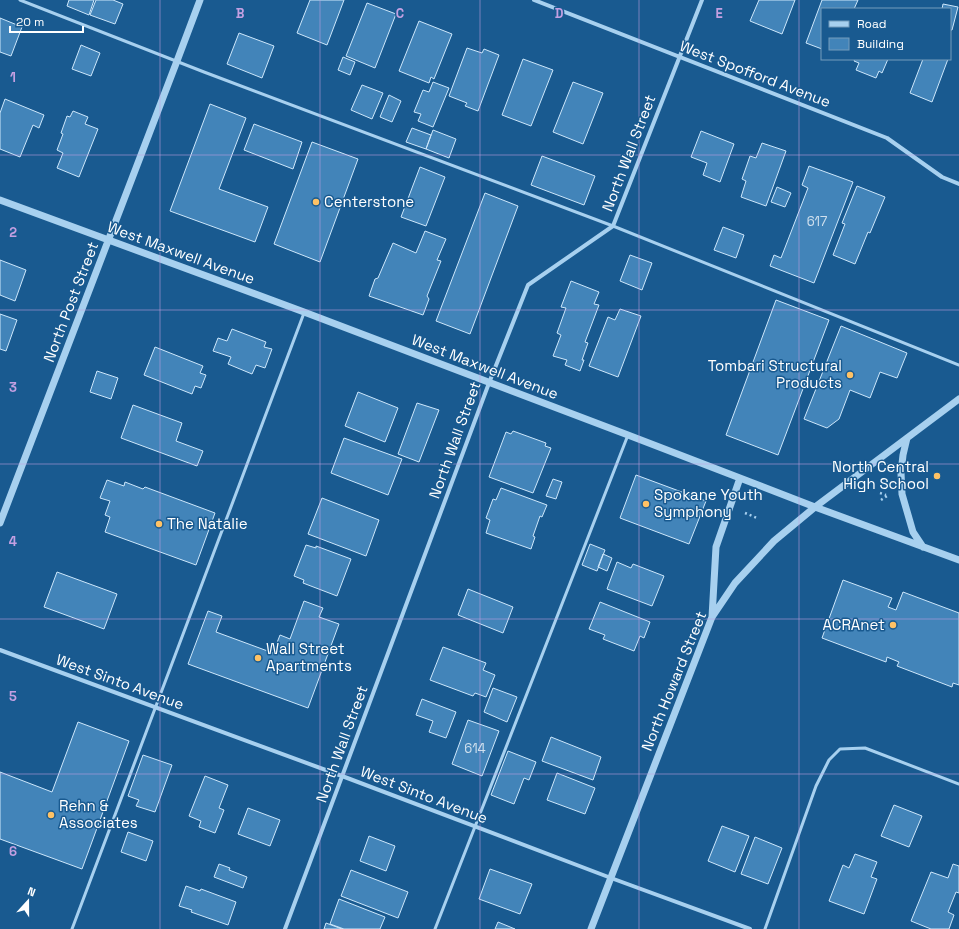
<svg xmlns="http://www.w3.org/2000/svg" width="959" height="929" font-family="'Space Grotesk',sans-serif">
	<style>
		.building { fill: #4284b9; stroke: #cde7fb }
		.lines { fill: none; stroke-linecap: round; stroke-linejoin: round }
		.path { stroke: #a7d0ef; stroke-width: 2.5; stroke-dasharray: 2 3; stroke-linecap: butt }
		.service { stroke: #a7d0ef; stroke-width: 3 }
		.minor { stroke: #a7d0ef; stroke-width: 4 }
		.tertiary { stroke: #a7d0ef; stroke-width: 7 }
		.grid { fill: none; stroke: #c4a0e2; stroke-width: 1; stroke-opacity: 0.55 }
		.poi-dot { fill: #ffc265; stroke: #195a90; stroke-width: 1.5 }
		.labels { text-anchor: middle; stroke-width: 3; stroke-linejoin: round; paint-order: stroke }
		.number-label { font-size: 13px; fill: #d0e0ee }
		.street-label { font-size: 15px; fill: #fff; stroke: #195a90 }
		.poi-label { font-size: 15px; fill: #fff; stroke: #195a90; text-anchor: start }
		.grid-label { font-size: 13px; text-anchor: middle; font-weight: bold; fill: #c4a0e2; stroke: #195a90; stroke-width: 3; stroke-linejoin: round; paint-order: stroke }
	</style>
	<rect width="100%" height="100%" fill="#195a90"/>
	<path class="building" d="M69,0H94L89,15L67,6Z
		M96,0H113L123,4L115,24L90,15Z
		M310,0H344L327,45L297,33Z
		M759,0H795L782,34L750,21Z
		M822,0H858L854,9H822V49L806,43Z
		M367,3L396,14L375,68L346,56Z
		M943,4L958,7L952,30H950V9H942Z
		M0,18L22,27L11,56L0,52Z
		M419,21L452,34L434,79L431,77L429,83L399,71Z
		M239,33L274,46L262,78L227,64Z
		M81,45L100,53L91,76L72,69Z
		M467,48L482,53L484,49L499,55L478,111L465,106L467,103L449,96Z
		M343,57L355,62L350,75L338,70Z
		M523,59L553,70L531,126L502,115Z
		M855,59H888L882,73L879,71L876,78L856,70L859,63L854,61Z
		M923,59H948L932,102L910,93Z
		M433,82L449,88L433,127L418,121L421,114L414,112L423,90L429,92Z
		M573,82L603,93L583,144L553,132Z
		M362,85L383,93L372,119L351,110Z
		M389,95L401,101L392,122L380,117Z
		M5,99L44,115L39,128L33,125L20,157L0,149V113Z
		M210,104L246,118L219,189L268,207L255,242L170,211Z
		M73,111L88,117L85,124L98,129L79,177L57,168L63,153L57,150L63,134L61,133L67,116L70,117Z
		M254,124L302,142L293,169L244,150Z
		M412,128L431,135L426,149L406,142Z
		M433,130L456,139L449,158L426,149Z
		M701,131L734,144L720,182L703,175L707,163L691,157Z
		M312,142L358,159L320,262L274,244Z
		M762,143L786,151L766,206L741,197L746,181L742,179L750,156L756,158Z
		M542,156L595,176L584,205L531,185Z
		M809,166L853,182L814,283L770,266L774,255L781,258L808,188L802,185Z
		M420,167L445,177L426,226L401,217Z
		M857,186L885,197L870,233L868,232L855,264L833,255L845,224L842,223Z
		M777,187L791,193L785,207L771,202Z
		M485,193L518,206L470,334L436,321Z
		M723,227L744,235L736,258L714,250Z
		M425,231L446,239L437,260L441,261L427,296L429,299L423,315L369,296L375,279L378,278L393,243L416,253Z
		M630,255L652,263L642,290L620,281Z
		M0,260L26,270L15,301L0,295Z
		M571,281L599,292L594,304L599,305L585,342L588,343L582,360H584L580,371L565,365L567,360L553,356L561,335L557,333L566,308L561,307Z
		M776,300L829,320L778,455L726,435Z
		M620,309L641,316L618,377L589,366L608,317L615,320Z
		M0,314L17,320L6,351L0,349Z
		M841,326L907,353L897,378L880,372L870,398L850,390L839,419L827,428L804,419Z
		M232,329L266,342L264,347L272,349L265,368L256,365L252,374L228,364L231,357L213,351L218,338L227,341Z
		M155,347L203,366L200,373L206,375L201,388L195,386L192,394L144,375Z
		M97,371L118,378L111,399L90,392Z
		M358,392L398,408L385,442L345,426Z
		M417,403L439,410L419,462L398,454Z
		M133,405L182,423L176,441L203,451L197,466L121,438Z
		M513,431L546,443L545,446L551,448L533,493L489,477L506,432L511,434Z
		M344,438L402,459L388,495L331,473Z
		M636,475L706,501L689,544L620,518Z
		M553,479L562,482L556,499L546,496Z
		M107,480L124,486L125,482L143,489L145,487L215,513L196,565L105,532L110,517L105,515L110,501L100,498Z
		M501,488L547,505L542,517L540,516L533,536L535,537L531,549L486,533L490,520L486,518L493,499L496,500Z
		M322,498L379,520L366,556L308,534Z
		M590,544L605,550L597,571L582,565Z
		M306,545L316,548V546L351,559L337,596L303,583L304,580L294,576Z
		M603,554L612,558L607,571L598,567Z
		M617,562L631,568L633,564L664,576L652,606L607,589Z
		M57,572L117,594L104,629L44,607Z
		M843,580L892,598L888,607L896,610L903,592L959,613V685L953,683L952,687L897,666L899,662L887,657L886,662L822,638Z
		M468,589L513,607L503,633L458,615Z
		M304,601L323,608L319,617L339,624L308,708L188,664L208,611L222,616L216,632L273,653L280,635L290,639Z
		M600,602L650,622L644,638L640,636L634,651L603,639L605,635L589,629Z
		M443,647L486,663L483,670L495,675L486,697L475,693L473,696L430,680Z
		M493,688L517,697L507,722L484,712Z
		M422,699L456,712L446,738L429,732L433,721L416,715Z
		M468,720L499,731L482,776L452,764Z
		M78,722L129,741L82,869L0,839V772L52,792Z
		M551,737L601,757L593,780L542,761Z
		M508,751L536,762L529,780L524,778L514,804L491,795Z
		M143,755L172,765L155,812L136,806L139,800L128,796Z
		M557,773L595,788L585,814L547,800Z
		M205,776L228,785L219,808L224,810L215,833L199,827L201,821L189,816Z
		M894,805L922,816L909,847L881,836Z
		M248,808L280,820L270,846L238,834Z
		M722,826L749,836L735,872L708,861Z
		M128,832L153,841L146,861L121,852Z
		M369,836L395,846L386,871L360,861Z
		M755,837L782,848L768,884L741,874Z
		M855,854L877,862L871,877L877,879L864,914L829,901L843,865L849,868Z
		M219,864L230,868L229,870L247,877L243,888L214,877Z
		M953,864L959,866V893L956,892L948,912L954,915L949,929H931L911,921L931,872L948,878Z
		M490,869L532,884L520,914L479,899Z
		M351,870L408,892L398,918L341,896Z
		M186,886L200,891L201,889L236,902L228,925L191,912L192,910L179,906Z
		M339,899L385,917L380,929H344L330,924Z
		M498,922L515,929H495Z
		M326,923L342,929H324Z"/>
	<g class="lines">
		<path class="path" d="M880,493L886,495
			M881,500L887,496
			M745,513L757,518"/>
		<path class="service" d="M20,0L204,72L613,226L959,365
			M72,929L304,313
			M435,929L628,435
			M765,929L816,786L829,760L840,749L865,748L959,784"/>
		<path class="minor" d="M534,0L887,138L942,177L959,184
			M0,650L342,776L611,878L750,929
			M285,929L489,383L528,285L613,226L702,0"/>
		<path class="tertiary" d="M0,200L304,312L628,435L815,507L959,560
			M907,438L903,455L901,473L902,494L913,532L923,547
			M0,523L177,61L200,0
			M712,617L716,547L740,478
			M591,929L712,617L735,583L774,541L815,507L959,399"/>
	</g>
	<path class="grid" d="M160,0V929M320,0V929M480,0V929M639,0V929M799,0V929M0,155H959M0,310H959M0,464H959M0,619H959M0,774H959"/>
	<g class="poi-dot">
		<circle cx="316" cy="202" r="4"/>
		<circle cx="850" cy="375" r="4"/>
		<circle cx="937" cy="476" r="4"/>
		<circle cx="646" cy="504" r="4"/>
		<circle cx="159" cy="524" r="4"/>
		<circle cx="893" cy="625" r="4"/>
		<circle cx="258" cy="658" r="4"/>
		<circle cx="51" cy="815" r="4"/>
	</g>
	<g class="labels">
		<g class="number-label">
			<text x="817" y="226">617</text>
			<text x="475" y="753">614</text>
		</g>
		<g class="street-label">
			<text transform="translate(755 74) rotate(21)" y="5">West Spofford Avenue</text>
			<text transform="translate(629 153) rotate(-69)" y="5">North Wall Street</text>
			<text transform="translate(181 253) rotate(20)" y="5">West Maxwell Avenue</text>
			<text transform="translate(71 302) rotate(-69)" y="5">North Post Street</text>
			<text transform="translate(485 367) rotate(21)" y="5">West Maxwell Avenue</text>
			<text transform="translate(455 440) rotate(-70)" y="5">North Wall Street</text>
			<text transform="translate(674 681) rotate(-68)" y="5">North Howard Street</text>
			<text transform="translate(120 682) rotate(20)" y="5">West Sinto Avenue</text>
			<text transform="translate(342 744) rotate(-70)" y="5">North Wall Street</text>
			<text transform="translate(424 795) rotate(21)" y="5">West Sinto Avenue</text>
		</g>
		<g class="poi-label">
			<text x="324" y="207">Centerstone</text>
			<text x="842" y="371" text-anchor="end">Tombari Structural<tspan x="842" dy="17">Products</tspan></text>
			<text x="929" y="472" text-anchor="end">North Central<tspan x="929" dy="17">High School</tspan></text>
			<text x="654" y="500">Spokane Youth<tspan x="654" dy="17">Symphony</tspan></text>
			<text x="167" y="529">The Natalie</text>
			<text x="885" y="630" text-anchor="end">ACRAnet</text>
			<text x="266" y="654">Wall Street<tspan x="266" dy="17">Apartments</tspan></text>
			<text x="59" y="811">Rehn &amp;<tspan x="59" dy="17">Associates</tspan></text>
		</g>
	</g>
	<g class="grid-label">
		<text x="240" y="18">B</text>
		<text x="400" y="18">C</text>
		<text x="559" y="18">D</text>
		<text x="719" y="18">E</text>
		<text x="13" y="82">1</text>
		<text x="13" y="237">2</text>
		<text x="13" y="392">3</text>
		<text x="13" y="546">4</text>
		<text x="13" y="701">5</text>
		<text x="13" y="856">6</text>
	</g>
	<rect x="821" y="8" width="130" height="52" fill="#195a90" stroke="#759cbc"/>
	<rect x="829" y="21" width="20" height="6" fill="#a7d0ef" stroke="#759cbc"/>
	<text x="857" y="28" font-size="12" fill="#ffffff">Road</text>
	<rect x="829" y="38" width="20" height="12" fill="#4284b9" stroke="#759cbc"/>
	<text x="857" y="48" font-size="12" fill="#ffffff">Building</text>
	<g transform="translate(28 901) rotate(21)" stroke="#195a90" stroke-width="3" paint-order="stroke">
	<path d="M0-3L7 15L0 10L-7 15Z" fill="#ffffff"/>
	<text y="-6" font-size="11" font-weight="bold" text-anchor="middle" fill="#ffffff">N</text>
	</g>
	<path d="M10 26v6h73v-6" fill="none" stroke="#ffffff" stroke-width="2"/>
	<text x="16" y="26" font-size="12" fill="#ffffff" stroke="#195a90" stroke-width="3" paint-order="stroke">20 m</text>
</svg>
